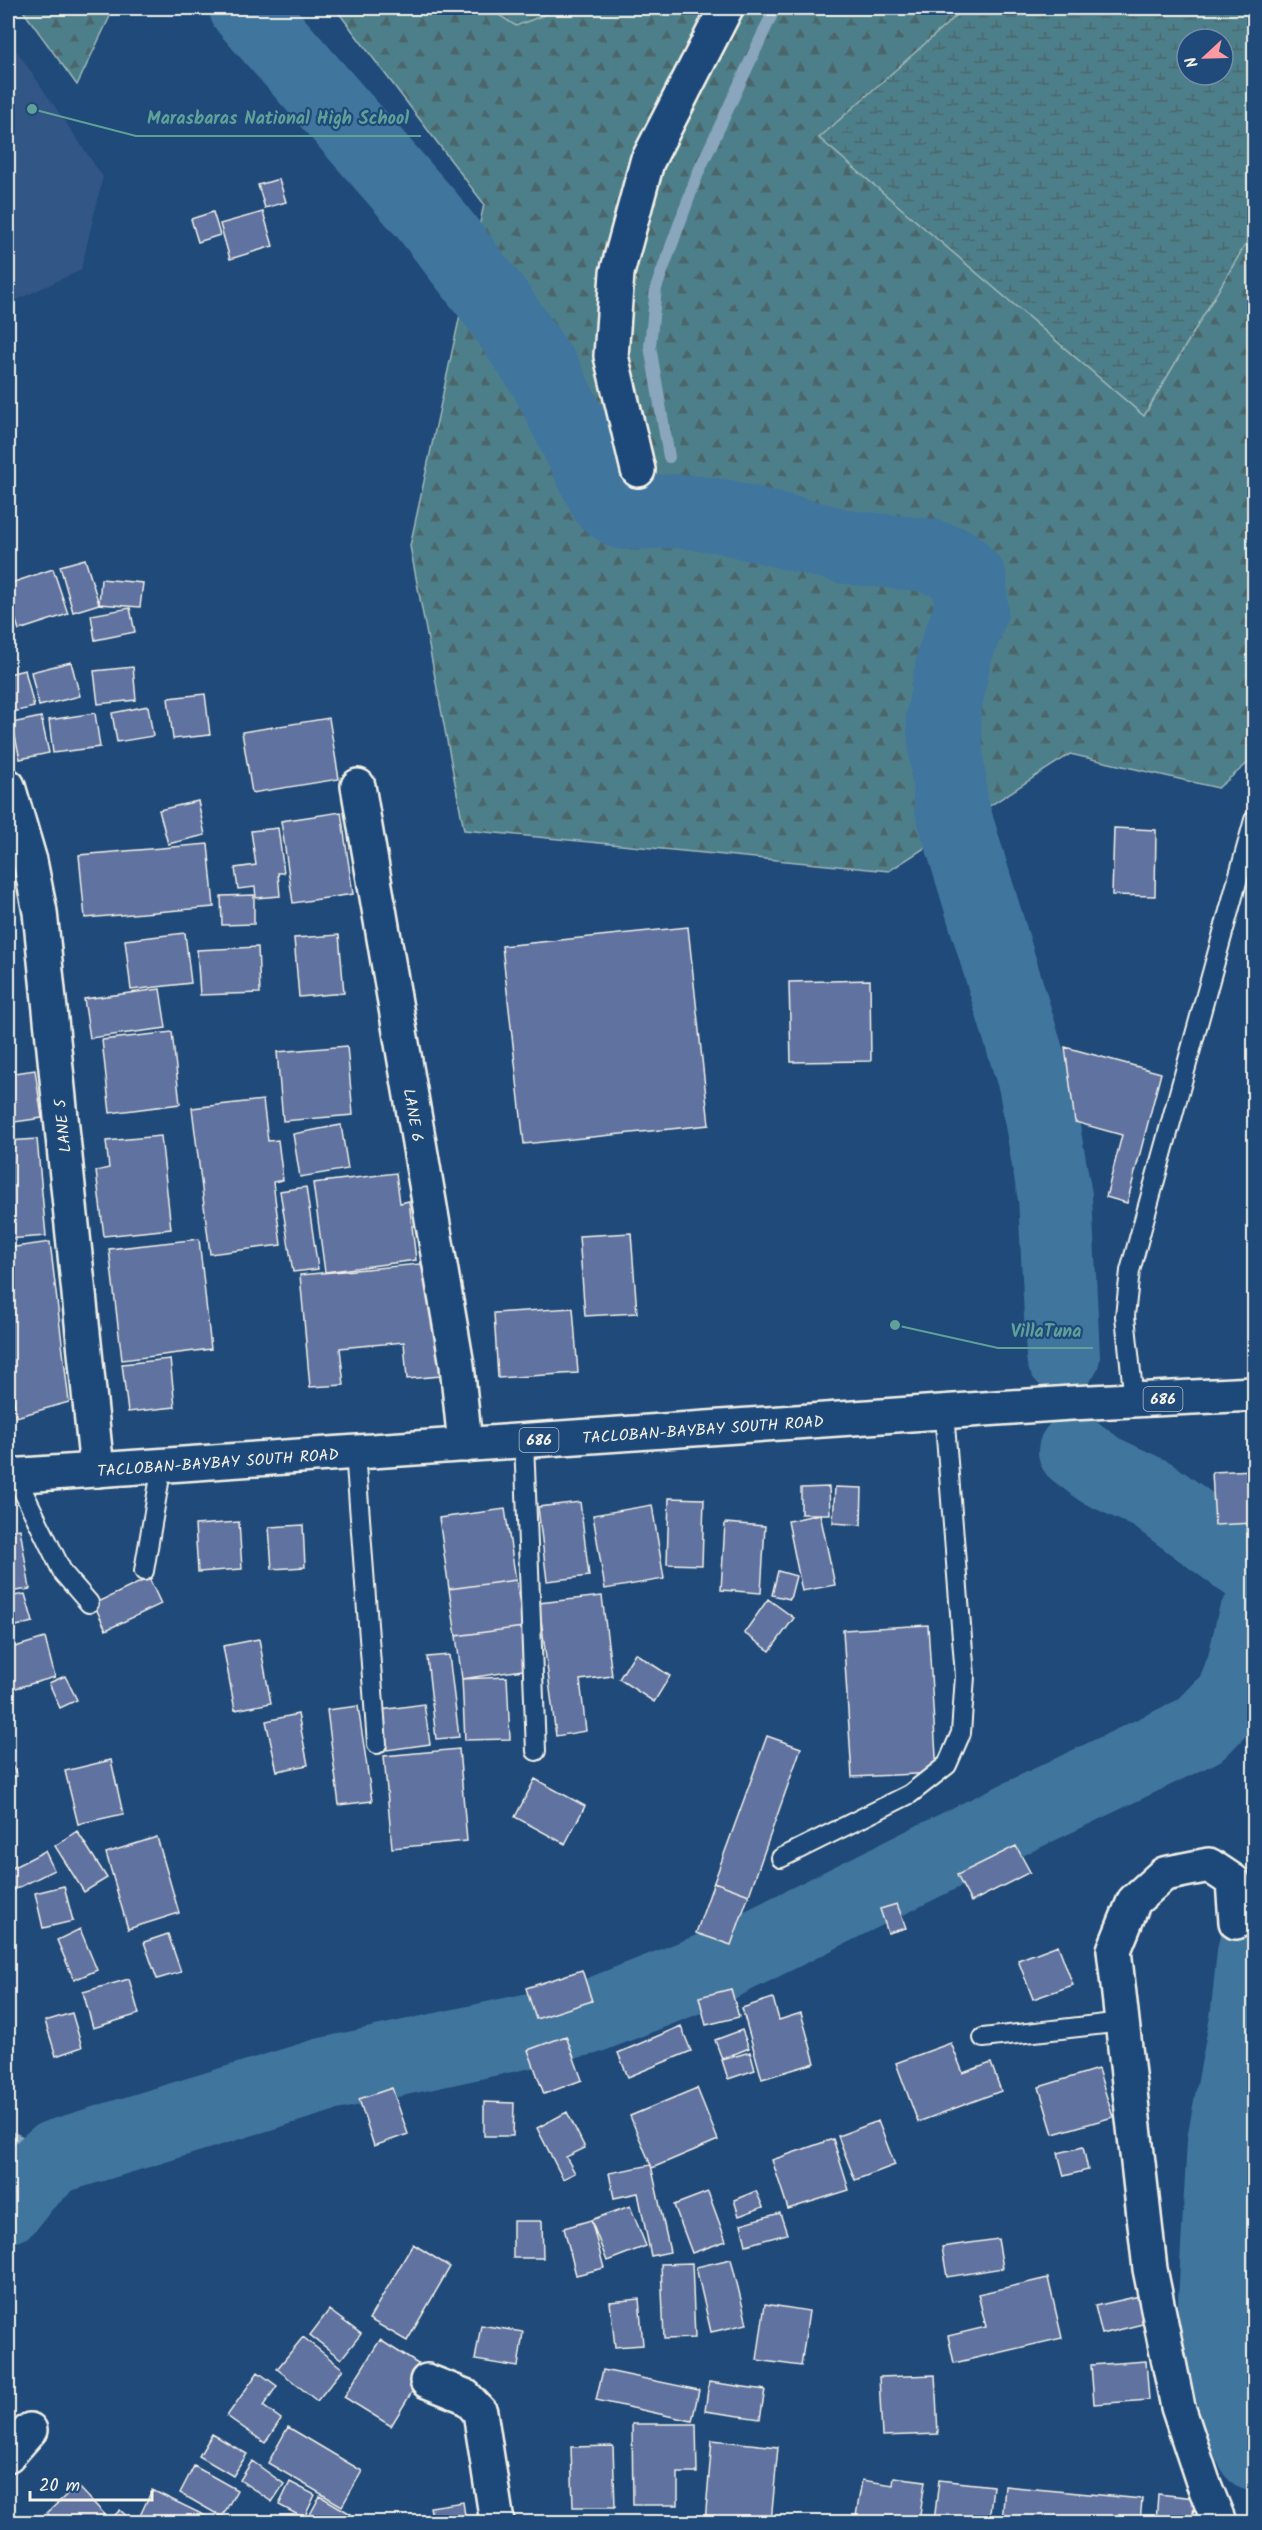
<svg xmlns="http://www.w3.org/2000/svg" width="1262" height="2530" font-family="Kalam,sans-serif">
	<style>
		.built { fill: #325685 }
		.forest { fill: url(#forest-firs); stroke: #a1b8b9; stroke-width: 1.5; fill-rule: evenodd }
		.wetland { fill: url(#wetland-marsh); stroke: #a1b8b9; stroke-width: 1.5; fill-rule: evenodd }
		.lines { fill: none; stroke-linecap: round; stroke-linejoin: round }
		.stream { stroke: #89a6bc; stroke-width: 12 }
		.river { stroke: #41749e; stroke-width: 74 }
		.building { fill: #6072a0; stroke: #f4f1e8; stroke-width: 1.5 }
		.lane-casing { stroke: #f4f1e8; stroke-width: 22 }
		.street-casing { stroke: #f4f1e8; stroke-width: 38 }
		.primary-casing { stroke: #f4f1e8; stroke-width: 38 }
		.lane { stroke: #1f4a7a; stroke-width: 18 }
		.street { stroke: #1f4a7a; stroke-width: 33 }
		.primary { stroke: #1f4a7a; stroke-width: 33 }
		.labels { text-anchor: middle; stroke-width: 4.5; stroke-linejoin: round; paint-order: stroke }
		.shield { fill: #1f4a7a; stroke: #b4bfc7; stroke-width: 1.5 }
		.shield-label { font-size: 15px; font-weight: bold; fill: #f4f1e8 }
		.street-label { font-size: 16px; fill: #f4f1e8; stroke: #1f4a7a }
		.leader { fill: none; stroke: #5fa199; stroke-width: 2 }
		.callout-dot { fill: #5fa199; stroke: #1f4a7a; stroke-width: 2 }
		.callout-label { font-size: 18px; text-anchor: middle; font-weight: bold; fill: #5fa199; stroke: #1f4a7a; stroke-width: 4.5; stroke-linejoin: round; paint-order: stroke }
	</style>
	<defs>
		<pattern id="forest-firs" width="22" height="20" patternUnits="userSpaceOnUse" patternTransform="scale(1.5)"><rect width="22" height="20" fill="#4e7f8a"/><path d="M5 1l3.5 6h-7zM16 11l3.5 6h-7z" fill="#4c666b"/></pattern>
		<pattern id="wetland-marsh" width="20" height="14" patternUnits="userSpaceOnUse" patternTransform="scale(1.5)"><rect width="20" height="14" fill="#4e7f8a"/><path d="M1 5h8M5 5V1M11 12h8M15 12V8" fill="none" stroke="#4c666b"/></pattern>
	</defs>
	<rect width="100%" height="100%" fill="#1f4a7a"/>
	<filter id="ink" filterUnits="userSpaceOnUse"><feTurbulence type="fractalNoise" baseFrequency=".0167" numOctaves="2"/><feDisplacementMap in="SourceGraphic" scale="12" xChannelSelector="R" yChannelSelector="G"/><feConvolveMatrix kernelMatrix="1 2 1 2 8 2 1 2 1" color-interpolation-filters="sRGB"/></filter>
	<g filter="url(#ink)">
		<path class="built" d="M8,38L103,177L81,270L8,304Z"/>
		<path class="forest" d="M21,8H114L77,85Z
			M335,8H1254V758L1218,788L1070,754L889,871L464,830L410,546L484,204ZM1187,39H1223V75H1187Z"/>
		<path class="wetland" d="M488,8H562L516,26Z
			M965,8H1254V230L1144,416L819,138ZM1187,39H1223V75H1187Z"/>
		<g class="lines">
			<path class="stream" d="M669,457L650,346L656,288L698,173L775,8
				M8,2136L55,2157"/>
			<path class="river" d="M246,8L427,215L496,304L546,377L607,501L624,513L681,511L722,516L847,547L925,555L955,564L970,580L971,611L954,657L943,717L951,805L1035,1083L1055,1197L1063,1356
				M1075,1451L1100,1470L1153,1495L1254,1570
				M1254,1952L1247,2020L1224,2141L1214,2318L1241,2425L1254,2453
				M8,2206L25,2184L55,2157L324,2075L587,2018L709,1970L981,1835L1200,1730L1232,1697L1244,1665L1254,1620"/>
		</g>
		<path class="building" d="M279,179L286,202L265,208L258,185Z
			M213,212L220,235L198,242L191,219Z
			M263,212L273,246L230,259L220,224Z
			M85,559L99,604L73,612L60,566Z
			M53,569L68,614L19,630L8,595V584Z
			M101,579L143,583L140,607L99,604Z
			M130,608L135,632L95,640L91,615Z
			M71,662L80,696L39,706L31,672Z
			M133,667L136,700L98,704L94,671Z
			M25,670L34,707L9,713L8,674Z
			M205,694L210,735L173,739L168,698Z
			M148,706L153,736L117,742L112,713Z
			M95,713L100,747L53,753L49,720Z
			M41,717L49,753L20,759L12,723Z
			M329,718L339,779L252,793L242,732Z
			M198,801L205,835L168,844L159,810Z
			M341,812L353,894L293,903L281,821Z
			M278,828L284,873H278L280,896L256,898L255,887L238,889L235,868L256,865L251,831Z
			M1114,828L1156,830L1155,896L1112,895Z
			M208,844L214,907L85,918L79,855Z
			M254,895V924L222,925L221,896Z
			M688,927L709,1125L524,1144L502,946Z
			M185,933L191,983L131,990L125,940Z
			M339,935L344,993L299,997L294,938Z
			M258,947L260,993L200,995L197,950Z
			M870,980L871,1061L791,1062L789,982Z
			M160,989L166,1028L90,1038L84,999Z
			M172,1032L180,1104L110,1113L102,1040Z
			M347,1046L353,1115L283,1121L277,1052Z
			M1065,1047L1161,1073L1127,1203L1106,1197L1122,1135L1075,1122Z
			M35,1070L42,1118L8,1123V1074Z
			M263,1100L268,1141L278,1140L283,1180L273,1182L281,1245L210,1254L192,1108Z
			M341,1125L348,1169L300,1177L293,1134Z
			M161,1136L171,1229L104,1236L96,1171L109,1168L106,1141Z
			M37,1139L46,1236L8,1239V1141Z
			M396,1173L400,1203L409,1201L416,1260L325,1272L313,1183Z
			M306,1187L318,1269L293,1272L280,1191Z
			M631,1233L637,1313L585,1316L579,1236Z
			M199,1239L211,1349L122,1360L109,1249Z
			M50,1242L69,1402L16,1417L8,1348V1248Z
			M431,1263L441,1376L407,1379L404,1342L340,1348L344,1385L310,1387L300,1275Z
			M573,1308L578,1373L498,1378L494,1313Z
			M170,1359L175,1407L128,1412L122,1364Z
			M1254,1470V1523L1215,1525L1212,1472Z
			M829,1487L830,1514H801V1488Z
			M835,1487L862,1488L861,1525L833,1523Z
			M669,1498L704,1499L702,1565L667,1564Z
			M580,1502L589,1576L547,1581L538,1507Z
			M652,1505L664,1579L605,1589L593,1515Z
			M505,1509L516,1580L449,1589L439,1518Z
			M820,1514L835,1585L802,1591L788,1521Z
			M239,1522L242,1569L198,1572L195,1525Z
			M725,1523L765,1526L761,1593L721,1590Z
			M303,1525L305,1567L272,1569L269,1527Z
			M20,1529L30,1589L8,1592V1531Z
			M778,1571L796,1576L790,1599L772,1595Z
			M149,1578L161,1604L106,1630L94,1604Z
			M516,1580L523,1627L456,1636L449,1589Z
			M25,1594L33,1622L8,1628V1597Z
			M602,1596L612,1676L580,1680L586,1731L556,1736L539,1603Z
			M768,1599L794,1618L770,1651L744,1633Z
			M928,1625L937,1773L852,1777L843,1630Z
			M523,1627L529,1669L462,1679L456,1636Z
			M45,1638L55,1677L9,1690L8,1649Z
			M259,1639L271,1703L235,1710L223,1646Z
			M635,1653L670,1676L654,1702L619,1679Z
			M449,1655L459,1737L436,1739L427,1657Z
			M65,1676L77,1700L60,1708L49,1683Z
			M507,1677L510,1739L465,1740L462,1679Z
			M424,1704L430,1744L387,1750L381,1710Z
			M358,1706L372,1801L339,1805L327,1710Z
			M298,1714L308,1765L277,1771L266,1721Z
			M767,1736L801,1748L749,1895L714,1882Z
			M459,1749L467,1841L392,1848L384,1756Z
			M8,1757L17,1776L8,1781Z
			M111,1760L123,1814L78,1824L65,1771Z
			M535,1779L585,1806L565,1844L515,1817Z
			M77,1831L107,1878L84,1892L55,1846Z
			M157,1837L179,1913L128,1929L106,1853Z
			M1016,1846L1030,1872L971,1902L957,1875Z
			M45,1851L54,1870L10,1892L8,1887V1870Z
			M714,1882L749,1895L731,1945L696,1933Z
			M64,1886L73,1921L43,1928L35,1893Z
			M897,1904L906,1928L888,1933L880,1909Z
			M80,1929L97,1970L74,1980L57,1940Z
			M168,1934L181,1972L157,1979L144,1942Z
			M1058,1945L1073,1985L1033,1999L1018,1960Z
			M582,1970L592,2001L536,2019L526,1988Z
			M129,1979L139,2014L93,2028L83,1992Z
			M731,1989L739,2017L706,2025L699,1997Z
			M773,1998L779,2020L801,2013L815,2063L762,2079L742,2008Z
			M72,2013L82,2047L56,2056L45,2021Z
			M681,2026L691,2051L628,2077L618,2053Z
			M742,2030L749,2048L722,2059L715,2040Z
			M566,2036L582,2080L544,2094L528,2050Z
			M951,2043L963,2073L991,2063L1001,2091L918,2122L896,2063Z
			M750,2052L755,2070L728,2079L722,2060Z
			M1098,2069L1113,2117L1053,2134L1039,2087Z
			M392,2088L408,2134L374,2146L359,2099Z
			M697,2088L718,2140L652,2168L630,2116Z
			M484,2102L514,2103L513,2136H484Z
			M567,2112L585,2148L566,2157L575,2173L563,2179L537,2128Z
			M878,2121L895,2165L855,2180L838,2136Z
			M833,2139L849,2190L788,2209L772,2160Z
			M1083,2147L1088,2170L1064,2176L1058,2153Z
			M651,2165L670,2252L651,2256L638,2193L614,2198L609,2173Z
			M756,2191L763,2207L739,2216L734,2200Z
			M708,2192L726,2241L692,2253L674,2205Z
			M630,2206L646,2246L607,2261L591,2220Z
			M780,2213L787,2234L746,2245L741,2224Z
			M591,2220L604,2268L576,2275L564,2228Z
			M513,2221H542L543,2258H513Z
			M998,2239L1003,2268L947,2277L942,2247Z
			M413,2244L450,2267L407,2341L369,2319Z
			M731,2259L747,2324L711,2332L696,2267Z
			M692,2263L695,2338L664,2339L661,2264Z
			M1048,2278L1062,2338L954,2363L948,2336L986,2327L978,2294Z
			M1144,2295L1151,2322L1102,2334L1095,2306Z
			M639,2299L643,2345L615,2347L610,2302Z
			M765,2304L809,2311L801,2366L757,2360Z
			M329,2310L361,2334L341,2359L310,2335Z
			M481,2325L523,2332L518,2367L475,2360Z
			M303,2337L343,2369L317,2401L277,2369Z
			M380,2340L426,2369L391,2426L344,2397Z
			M1146,2361L1149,2400L1094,2404L1091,2365Z
			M603,2370L699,2390L692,2421L596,2400Z
			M258,2372L277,2386L263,2406L281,2419L265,2443L227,2416Z
			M935,2375L938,2434L882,2436L879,2377Z
			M709,2382L765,2390L760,2419L705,2411Z
			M632,2424H696L697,2473H678V2505H633Z
			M288,2427L362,2471L342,2506L268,2463Z
			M212,2434L247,2454L233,2476L199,2456Z
			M712,2440L778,2447L771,2522H705Z
			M613,2446L615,2507H573L571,2447Z
			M252,2461L284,2484L272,2502L240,2480Z
			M194,2466L237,2490L222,2517L180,2493Z
			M894,2477L925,2481L919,2522H855L862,2480L893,2485Z
			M939,2480L993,2486L989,2522H934Z
			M290,2482L315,2495L304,2518L279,2505Z
			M77,2485L107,2517L101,2522H56L47,2513Z
			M1005,2486L1142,2499L1140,2522H1002Z
			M152,2490L214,2520L213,2522H143L138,2520Z
			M1158,2494L1195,2498L1192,2522H1156Z
			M320,2496L351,2514L346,2522H306Z
			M463,2502L466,2522H433L430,2507Z
			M120,2510L133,2522H108Z"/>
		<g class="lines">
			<defs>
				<path id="lane" d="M1134,1401L1125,1316L1130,1271L1254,820
					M524,1441L536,1751
					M355,1452L377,1744
					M15,1475L63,1573L89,1603
					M144,1571L162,1465
					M781,1858L910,1794L947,1765L961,1733L965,1676L944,1412
					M983,2038L1122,2022"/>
				<path id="street" d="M638,470L611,356L617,273L647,162L726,8
					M8,786L30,861L40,912L97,1470
					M358,786L457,1365L465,1445
					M427,2381L465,2396L480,2412L497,2522
					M8,2455L30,2430
					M1219,2522L1203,2482L1178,2407L1150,2269L1114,1950L1134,1901L1164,1874L1209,1865L1233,1881L1236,1922"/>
				<path id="primary" d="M8,1476L1071,1403L1254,1394"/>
			</defs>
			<use href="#lane" class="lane-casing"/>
			<use href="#street" class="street-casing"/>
			<use href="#primary" class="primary-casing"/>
			<use href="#lane" class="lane"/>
			<use href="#street" class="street"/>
			<use href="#primary" class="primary"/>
		</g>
	</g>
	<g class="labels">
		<g class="shield">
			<rect x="1143.5" y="1387" width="39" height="24" rx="4.5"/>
			<rect x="519.5" y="1428" width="39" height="24" rx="4.5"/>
		</g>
		<g class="shield-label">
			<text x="1163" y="1404">686</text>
			<text x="539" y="1445">686</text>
		</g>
		<g class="street-label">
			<text transform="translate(414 1115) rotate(80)" y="6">LANE 6</text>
			<text transform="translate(62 1126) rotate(-96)" y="6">LANE 5</text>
			<text transform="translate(703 1429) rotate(-4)" y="6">TACLOBAN-BAYBAY SOUTH ROAD</text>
			<text transform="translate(218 1462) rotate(-4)" y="6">TACLOBAN-BAYBAY SOUTH ROAD</text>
		</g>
	</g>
	<path class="leader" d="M32 109L136 136H421M895 1325L998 1348H1093"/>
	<g class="callout-dot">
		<circle cx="32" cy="109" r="6"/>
		<circle cx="895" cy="1325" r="6"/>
	</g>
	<g class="callout-label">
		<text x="278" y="124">Marasbaras National High School</text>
		<text x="1046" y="1337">VillaTuna</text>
	</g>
	<rect width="1262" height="2530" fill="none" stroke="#1f4a7a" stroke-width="30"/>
	<rect x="15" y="15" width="1232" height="2500" fill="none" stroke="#f4f1e8" stroke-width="2" filter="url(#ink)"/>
	<g transform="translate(1205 57) rotate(248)"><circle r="28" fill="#1f4a7a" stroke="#748da6" stroke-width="1.5"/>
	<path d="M0-4.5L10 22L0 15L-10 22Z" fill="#ff9aa2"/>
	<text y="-9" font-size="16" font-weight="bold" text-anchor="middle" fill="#f4f1e8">N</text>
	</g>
	<path d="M30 2491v9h122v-9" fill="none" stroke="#f4f1e8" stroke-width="3"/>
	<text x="39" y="2491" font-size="18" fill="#f4f1e8" stroke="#1f4a7a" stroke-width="4.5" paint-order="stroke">20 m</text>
</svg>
